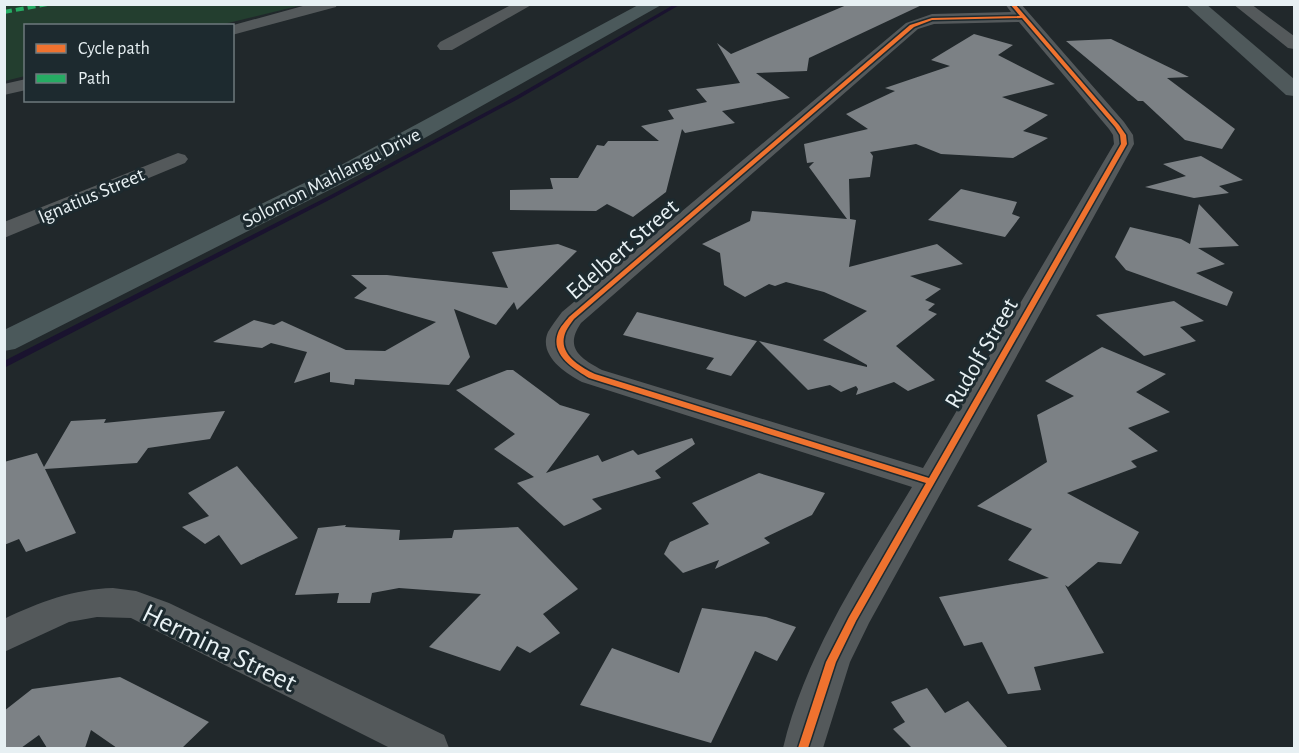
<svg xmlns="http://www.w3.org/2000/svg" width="1299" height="753" font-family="'Alegreya Sans',sans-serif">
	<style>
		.green { fill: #233e2f }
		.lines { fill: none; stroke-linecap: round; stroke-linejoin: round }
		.stream { fill: #1a132f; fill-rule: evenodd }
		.building { fill: #7c8185 }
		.minor { fill: #54595b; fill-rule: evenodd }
		.secondary { fill: #4f595b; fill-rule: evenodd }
		.primary { fill: #4b595b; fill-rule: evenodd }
		.quiet { stroke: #26ab63; stroke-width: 4; stroke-dasharray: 8 4; stroke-linecap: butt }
		.cycleway-casing { stroke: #1d2a2f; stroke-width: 3 }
		.cycleway { fill: #ef722f; fill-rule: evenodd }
		.labels { text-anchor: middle; stroke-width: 6; stroke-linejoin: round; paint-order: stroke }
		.far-street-label { font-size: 20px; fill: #e7f0f3; stroke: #1d2a2f }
		.street-label { font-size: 24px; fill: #e7f0f3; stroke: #1d2a2f }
		.near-street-label { font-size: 28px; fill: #e7f0f3; stroke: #1d2a2f }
	</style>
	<rect width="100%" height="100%" fill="#21282b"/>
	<path class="green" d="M5,4H302V5L220,25L26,26L25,76L5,81Z"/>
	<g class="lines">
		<path class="stream" d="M675,4H681L520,98L333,198L4,368V361L329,196L516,96Z"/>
	</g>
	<path class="building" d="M849,4H924L809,58L807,71L756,73L790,98L722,111L735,123L685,133L682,129L666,192L633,217L607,204L596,211L510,210V190L553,189L550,178H578L597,145L604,146L608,141H659L641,126L674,119L668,110L707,102L696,89L740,83L717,43L731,54Z
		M974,34L1013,45L998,55L1055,84L1002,97L1048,115L1023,131L1048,138L1013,158L941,154L916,144L870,152L873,156L870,177L849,179L850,219L856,220L849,267L937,244L963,264L910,276L941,289L925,300L935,304L928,310L937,314L896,346L935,380L908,391L894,382L856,395L858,389L856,386L841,392L830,385L808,390L759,341L867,367V365L823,340L867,311L824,292L786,282L775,286L769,284L745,297L724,285L720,253L702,244L750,221L752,211L847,219L809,167L814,162L807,163L804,144L868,129L846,114L895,91L885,88L950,66L931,60Z
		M1111,39L1189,77L1167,78L1235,129L1222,149L1185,140L1143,101H1138L1066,41Z
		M1201,156L1243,180L1219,186L1229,193L1194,198L1145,187L1186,176L1163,164Z
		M961,189L1017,202L1012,214L1020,217L1005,237L928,220Z
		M1199,204L1239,246L1198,248L1225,264L1196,273L1233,292L1227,306L1126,270L1115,257L1130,227L1181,239L1190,244Z
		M558,244L577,251L517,310L514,302L496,325L454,309L470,357L449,385L355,379L354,385L330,382V372L294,383L307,352L271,343L262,348L213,342L254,320L274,325L282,321L346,350L385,351L436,322L354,298L367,288L351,275H387L508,288L492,252Z
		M1174,301L1204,321L1180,327L1196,341L1144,356L1096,315Z
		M637,312L727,334L757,341L731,376L706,369L714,358L623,335Z
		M1102,347L1166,374L1136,392L1170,412L1128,428L1158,451L1131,461L1137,467L1067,493L1139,532L1121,564L1098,562L1068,587L1065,585L1104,653L1034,667L1041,690L1008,694L982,642L964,646L939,597L1049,578L1008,560L1032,529L977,506L1047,462L1037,415L1074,396L1045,381Z
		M507,370H513L560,405L590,414L546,473L598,455L602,462L633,450L638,455L692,438L695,444L655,471L661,478L592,499L602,509L564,526L517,483L534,477L494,449L515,434L456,390Z
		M225,411L210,439L148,448L137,463L45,469L76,533L26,552L19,539L4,545V462L37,453L44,467L71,421L106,419L104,423Z
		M237,466L298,538L241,565L219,535L205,544L182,527L209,516L188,493Z
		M759,473L825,493L812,515L764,538L770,543L715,569L719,560L683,573L664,554L670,542L709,524L692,503Z
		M346,525L345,527L400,530L399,540L452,538L454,530L518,527L578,589L543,614L560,633L530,653L517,646L500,671L429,647L481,594L399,588L372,593L370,603H337L339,593L295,595L318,528Z
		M702,608L766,617L796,627L777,661L755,651L711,743L580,705L612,648L679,673Z
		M120,677L209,722L182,748H117L91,730L85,748H47L39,735L21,748H4V711L32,689Z
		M927,688L945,713L968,701L1008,748H912L893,729L905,722L891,702Z"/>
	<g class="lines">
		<path class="minor" d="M310,4H337L336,7L232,35V26H230Z
			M513,4H533L452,50H440L437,46L440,42Z
			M1005,4H1021L1124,122L1133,135L1134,144L869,623L850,662L823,748H783C806,653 862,570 912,487L582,382C565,373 538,355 548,332C552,325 557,319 562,312L906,23L932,14L1011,12ZM1019,22L1109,129L1113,135L1114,144L923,468L602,370C580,358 564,348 581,323L918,29L934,24Z
			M1233,4H1251L1294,36V49L1288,48Z
			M26,79V90L4,95V84Z
			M178,153L185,155L188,159L185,163L4,238V222Z
			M113,588L136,591L169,603L444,735L449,748H390L131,618L97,617L69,622L4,652V619C39,602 74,589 113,588Z"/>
		<path class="secondary" d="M1185,4H1206L1294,79V96L1286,95Z"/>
		<path class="primary" d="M640,4H663L359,175L15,349L4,351V330L341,165Z"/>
		<path class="quiet" d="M4,12L48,4"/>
		<defs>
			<path id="cycleway" d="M1010,4H1015L1119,125L1126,135L1127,144L856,621L836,662L808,748H798L826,662L849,617L926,483L589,378C574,369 550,355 558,333C560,327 565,322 569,317L910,25L932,18L1020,16ZM1022,18L1115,127L1120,135L1121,144L929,478L595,374C579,366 556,353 566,331C568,327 571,323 574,319L914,27L932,20Z"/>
		</defs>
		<use href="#cycleway" class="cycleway-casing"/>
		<use href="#cycleway" class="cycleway"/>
	</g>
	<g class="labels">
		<g class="far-street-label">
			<text transform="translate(331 177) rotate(-27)" y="7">Solomon Mahlangu Drive</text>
			<text transform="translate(91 195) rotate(-23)" y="7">Ignatius Street</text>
		</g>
		<g class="street-label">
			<text transform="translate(622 249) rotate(-41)" y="8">Edelbert Street</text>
			<text transform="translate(981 353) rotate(-60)" y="8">Rudolf Street</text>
		</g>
		<g class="near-street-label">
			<text transform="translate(220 647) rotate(26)" y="10">Hermina Street</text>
		</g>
	</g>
	<rect width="1299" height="753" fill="none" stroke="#e7f0f3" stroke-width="12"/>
	<rect x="24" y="24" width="210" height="78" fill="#1d2a2f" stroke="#6e797d" stroke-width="1.5"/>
	<rect x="36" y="44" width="30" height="9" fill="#ef722f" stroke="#6e797d" stroke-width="1.5"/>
	<text x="78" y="54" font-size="18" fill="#e7f0f3">Cycle path</text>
	<rect x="36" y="74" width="30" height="9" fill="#26ab63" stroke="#6e797d" stroke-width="1.5"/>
	<text x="78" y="84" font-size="18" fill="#e7f0f3">Path</text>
</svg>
